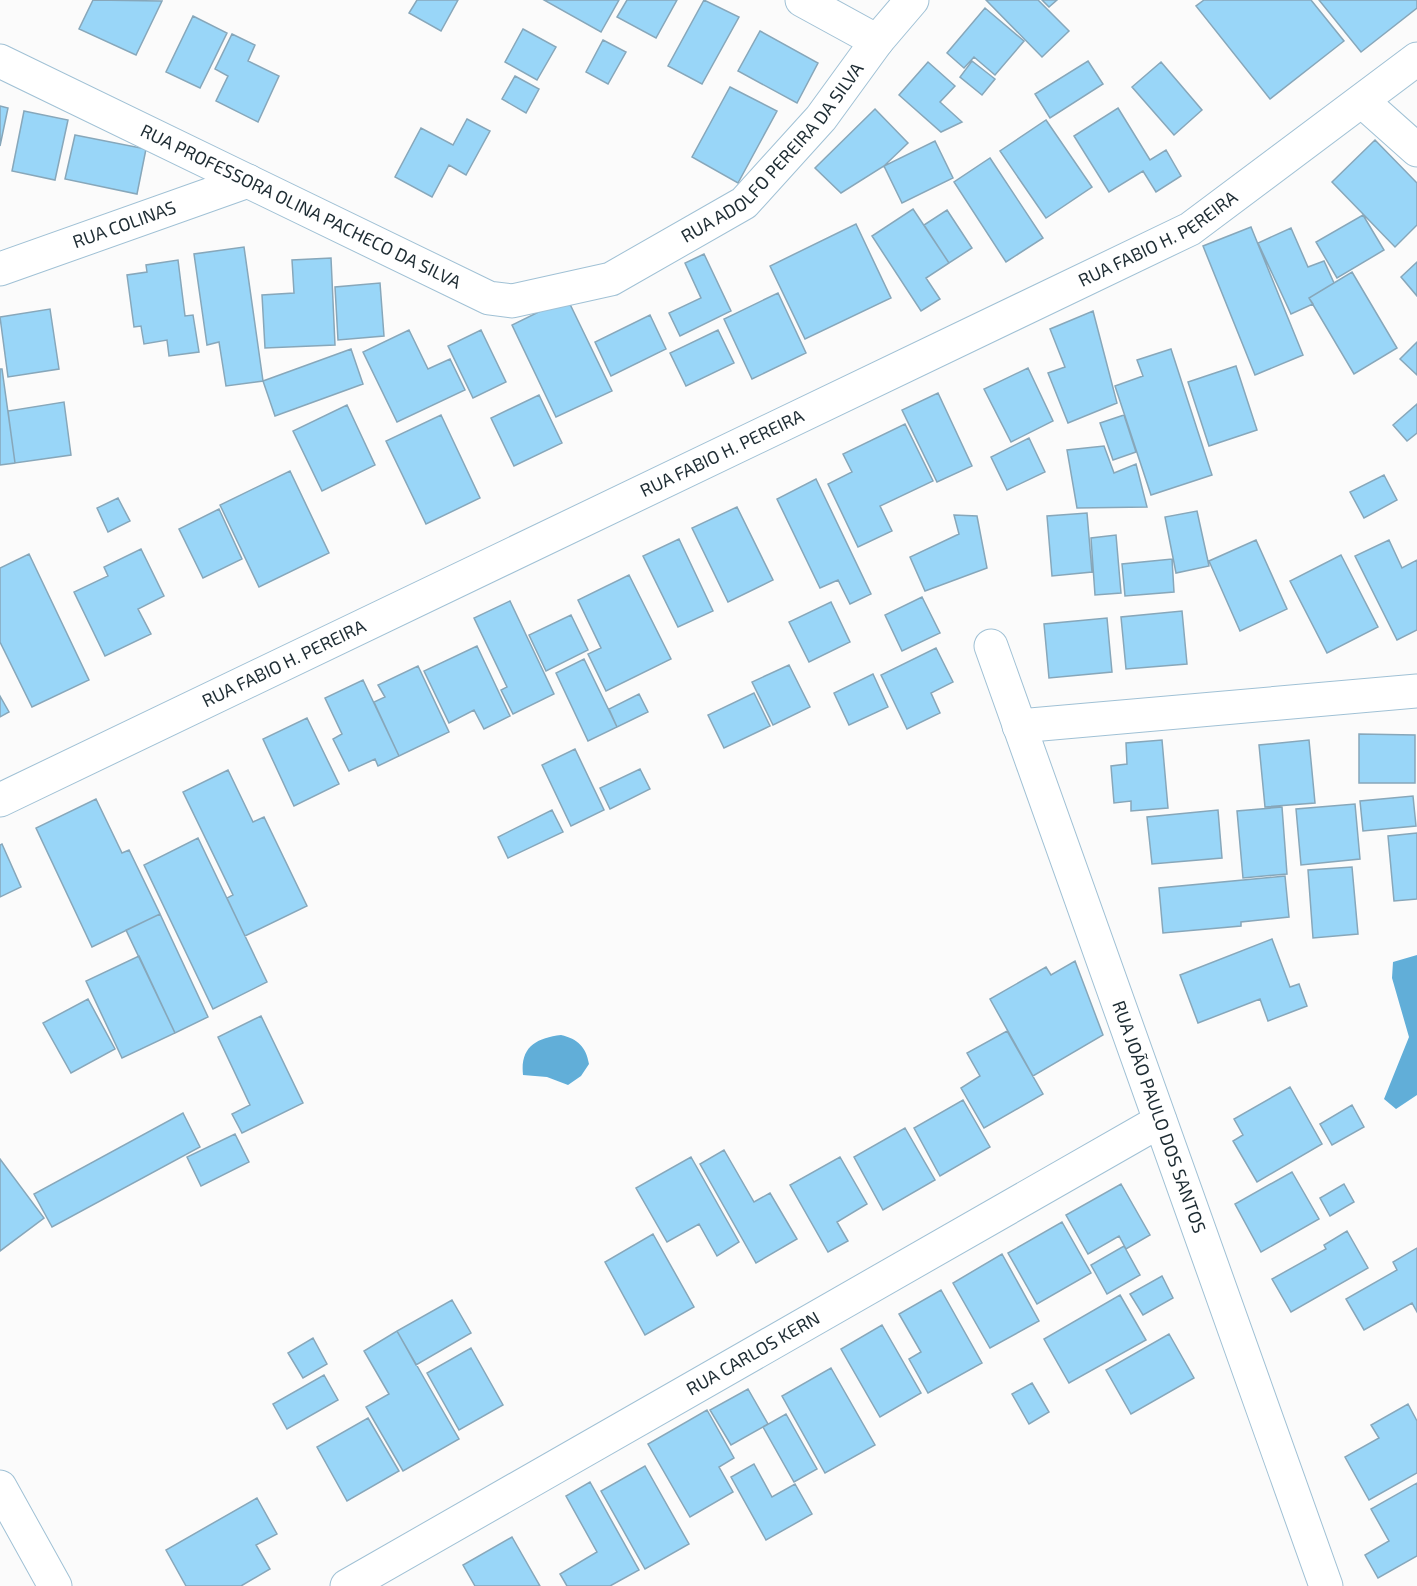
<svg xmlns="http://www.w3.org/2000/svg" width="1417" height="1586" font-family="'Exo 2',sans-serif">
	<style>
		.water { fill: #61aed8 }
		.building { fill: #99d6f8; stroke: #87a7ba; stroke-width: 1.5 }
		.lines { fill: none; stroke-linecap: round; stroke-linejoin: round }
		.street-casing { stroke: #a0c1d5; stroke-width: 35 }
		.secondary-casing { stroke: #a0c1d5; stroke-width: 35 }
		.street { stroke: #fff; stroke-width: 33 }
		.secondary { stroke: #fff; stroke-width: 33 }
		.labels { text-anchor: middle; stroke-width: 6; stroke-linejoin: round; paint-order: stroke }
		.street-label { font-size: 18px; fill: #1e2c33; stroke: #fff }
	</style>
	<rect width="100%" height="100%" fill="#fbfbfb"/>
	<path class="water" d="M1417,955V1095L1396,1109L1384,1099L1409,1037L1392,978L1393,962Z
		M561,1035C578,1039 586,1047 589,1064L581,1076L568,1085L547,1077L523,1075C520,1047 536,1038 561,1035Z"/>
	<path class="building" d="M93,0L162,1L136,55L79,29Z
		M417,0H458L441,31L409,13Z
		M544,0H619L601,32Z
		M627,0H677L656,38L617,17Z
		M704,0L739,17L702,84L668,66Z
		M986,0H1038L1069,31L1042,57Z
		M1042,0H1057L1049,7Z
		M1204,0H1311L1344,41L1270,99L1196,6Z
		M1319,0H1417V8L1361,52Z
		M985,8L1024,41L995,75L974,57L964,68L947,53Z
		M193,16L227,33L200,88L166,72Z
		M523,29L556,47L537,80L505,62Z
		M760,31L818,63L797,103L738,71Z
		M232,34L255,45L248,61L279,76L258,122L216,101L228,76L215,69Z
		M603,40L626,52L608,84L586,72Z
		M972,61L995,79L982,95L960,77Z
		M1088,61L1103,84L1050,118L1035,94Z
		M928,62L955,86L940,102L962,122L941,132L899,95Z
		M1161,62L1202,110L1174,135L1132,87Z
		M515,76L539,89L526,113L502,99Z
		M730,87L777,111L738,183L692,157Z
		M0,106L8,108L0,146Z
		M1118,108L1150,160L1166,150L1181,176L1156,192L1143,171L1109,192L1074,136Z
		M875,109L908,143L884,166L841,193L815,168Z
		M24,111L68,120L55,180L12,171Z
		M467,119L490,131L466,175L449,165L432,197L395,177L421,128L453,145Z
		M1046,120L1092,187L1046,218L1000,151Z
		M75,135L146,149L137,194L65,179Z
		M1375,140L1417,183V225L1395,247L1332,182Z
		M935,141L953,178L902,203L884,166Z
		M990,158L1043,238L1006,262L954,182Z
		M913,209L949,263L926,278L940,299L921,311L872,236Z
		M947,210L972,248L949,263L924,225Z
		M1363,215L1384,250L1337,278L1316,242Z
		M856,224L891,298L805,339L770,266Z
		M1251,227L1303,355L1255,375L1203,246Z
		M1291,228L1308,267L1324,261L1334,283L1309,298L1313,304L1291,314L1258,243Z
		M244,247L263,381L226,386L219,342L207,345L194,254Z
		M704,254L731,311L680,336L669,313L701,298L685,263Z
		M331,258L335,345L265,348L262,295L294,293L292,260Z
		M178,260L185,316L193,315L199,352L169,356L167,340L144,344L141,326L134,327L127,275L147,272L146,265Z
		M1417,262V296L1401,277Z
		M1352,272L1397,348L1354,374L1309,298Z
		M380,283L384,336L338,340L335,287Z
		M778,293L806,353L752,379L724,319Z
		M567,298L612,391L556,417L512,325Z
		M50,309L59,369L8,377L0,317Z
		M1093,311L1117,403L1068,423L1048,373L1065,367L1050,329Z
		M650,315L666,349L611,376L595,342Z
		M409,330L428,369L450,359L465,390L397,422L363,352Z
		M481,330L506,382L473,398L448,346Z
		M718,330L734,363L686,386L670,353Z
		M1417,342V375L1400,359Z
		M351,349L363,384L275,416L263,381Z
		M1171,349L1212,475L1151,495L1115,386L1143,376L1137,360Z
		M1236,366L1257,430L1209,446L1188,382Z
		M1028,368L1053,421L1011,442L984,389Z
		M0,369H2L15,463L0,465Z
		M938,393L972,466L937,482L902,410Z
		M539,395L562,443L514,466L491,418Z
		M64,402L71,455L15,463L8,411Z
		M1417,404V433L1407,441L1393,425Z
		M347,405L375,465L322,491L293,431Z
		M441,415L480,498L426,524L386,441Z
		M1124,415L1136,452L1113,460L1100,423Z
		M905,424L933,481L880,506L892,531L858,547L828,484L852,472L843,454Z
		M1029,438L1045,472L1007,490L991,457Z
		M1104,446L1114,473L1136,464L1147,507L1077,508L1067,450Z
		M290,471L329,553L259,587L220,505Z
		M1384,475L1397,500L1364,518L1350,492Z
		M816,479L871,594L850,604L838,580L820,588L777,499Z
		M118,498L130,521L108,532L97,508Z
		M737,507L773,580L728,602L692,528Z
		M219,509L242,559L203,578L179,529Z
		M1197,511L1209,566L1176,573L1165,517Z
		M1087,513L1092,572L1052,576L1047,516Z
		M954,515L977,516L987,568L925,591L910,557L959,534Z
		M1116,535L1121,593L1095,595L1091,538Z
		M679,539L713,611L678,627L643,556Z
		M1256,540L1287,609L1240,631L1209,561Z
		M1389,540L1402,568L1417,560V630L1397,640L1355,556Z
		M141,549L164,596L138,609L151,634L105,656L74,592L108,576L104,567Z
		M29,554L89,680L32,707L0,642V568Z
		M1341,555L1378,627L1327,653L1290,581Z
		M1172,559L1174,592L1125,596L1122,564Z
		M629,575L671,659L606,691L588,654L601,648L578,600Z
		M922,597L940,633L902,651L885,615Z
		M510,601L554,694L513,714L501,690L507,687L474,618Z
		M831,602L850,642L809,662L789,622Z
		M1182,611L1187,664L1126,669L1121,617Z
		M571,615L588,650L546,671L529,635Z
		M1107,618L1112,672L1049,678L1044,624Z
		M477,646L510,716L484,729L474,710L449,723L424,671Z
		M936,648L953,682L931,693L940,713L907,729L881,675Z
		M584,659L617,727L588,741L556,673Z
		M789,665L810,707L773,725L752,682Z
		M418,666L449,732L399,756L374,702L385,697L378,685Z
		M873,674L888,707L849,725L834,693Z
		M363,680L399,756L378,766L375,759L349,771L333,739L342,734L325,698Z
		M754,693L770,726L724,748L708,715Z
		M639,694L648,712L617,727L609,709Z
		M0,696L9,712L0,717Z
		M307,718L339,784L294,806L263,739Z
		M1359,734L1415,735V783H1359Z
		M1162,740L1168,808L1131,811V801L1114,803L1111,766L1127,764L1126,743Z
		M1309,740L1315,803L1265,807L1259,745Z
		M575,749L604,810L571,826L542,765Z
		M640,769L650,789L610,809L600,788Z
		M228,770L253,822L264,817L307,906L245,936L227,898L233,895L183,792Z
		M1413,796L1416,826L1363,831L1360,801Z
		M96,799L122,853L129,850L160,914L92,947L36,828Z
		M1355,804L1360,859L1301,865L1296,809Z
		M1282,807L1287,874L1243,878L1237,811Z
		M552,810L563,832L508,858L498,837Z
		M1218,810L1222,858L1152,864L1147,817Z
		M1417,833V899L1394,901L1388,836Z
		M198,838L267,982L213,1009L144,865Z
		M2,844L21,887L0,897V845Z
		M1352,867L1358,934L1313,938L1308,870Z
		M1285,876L1289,917L1241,922V926L1163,933L1159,888Z
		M160,914L208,1017L175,1033L126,930Z
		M1272,939L1290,987L1299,984L1307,1006L1268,1021L1260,999L1198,1023L1180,975Z
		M139,956L175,1033L122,1058L86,981Z
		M1075,961L1103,1035L1033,1076L990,999L1046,967L1051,975Z
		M88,999L115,1049L71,1073L43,1023Z
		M261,1016L303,1103L242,1133L232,1114L250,1105L218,1037Z
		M1007,1031L1043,1094L984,1128L961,1088L980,1076L967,1053Z
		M1290,1087L1322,1144L1257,1182L1233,1141L1243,1135L1234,1119Z
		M963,1100L990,1147L940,1176L914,1128Z
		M1352,1105L1364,1127L1332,1145L1320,1124Z
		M183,1113L200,1147L52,1227L34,1194Z
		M905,1128L935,1180L883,1210L854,1157Z
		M235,1134L249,1162L201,1186L187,1157Z
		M724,1150L754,1202L770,1193L797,1239L756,1263L700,1164Z
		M691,1157L739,1242L717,1256L699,1224L667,1242L636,1188Z
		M840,1157L867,1204L837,1222L848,1241L828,1252L790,1185Z
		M0,1159L44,1218L0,1251Z
		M1292,1172L1319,1219L1261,1252L1235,1204Z
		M1121,1184L1150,1235L1126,1249L1119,1236L1088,1254L1066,1215Z
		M1344,1184L1354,1202L1330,1216L1320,1198Z
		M1062,1222L1091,1273L1037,1304L1008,1253Z
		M1347,1231L1368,1268L1291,1312L1272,1279L1326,1249L1324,1245Z
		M653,1234L694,1307L645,1335L605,1262Z
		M1124,1246L1140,1275L1107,1294L1091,1265Z
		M1417,1248V1312L1412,1303L1364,1330L1346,1299L1397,1270L1393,1262Z
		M1002,1254L1039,1321L990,1348L953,1283Z
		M1162,1276L1173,1298L1143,1315L1130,1294Z
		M941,1290L982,1363L928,1393L909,1359L921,1352L899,1314Z
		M1120,1295L1146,1340L1069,1383L1044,1339Z
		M452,1300L471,1333L416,1365L397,1331Z
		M882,1325L921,1393L880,1417L841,1349Z
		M397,1331L459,1439L403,1471L366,1407L389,1394L364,1351Z
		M1169,1334L1194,1378L1131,1414L1106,1370Z
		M313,1338L327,1364L303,1378L288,1353Z
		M471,1348L503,1405L459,1430L427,1373Z
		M831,1368L875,1445L825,1473L782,1396Z
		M324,1375L338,1400L287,1429L273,1404Z
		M1032,1383L1049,1412L1029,1424L1012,1394Z
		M748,1389L768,1424L731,1445L710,1410Z
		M1408,1404L1417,1421V1473L1369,1500L1345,1457L1379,1438L1371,1425Z
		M707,1410L734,1458L719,1467L733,1492L690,1517L648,1444Z
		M786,1414L817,1469L794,1482L763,1427Z
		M368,1418L399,1471L347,1501L317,1447Z
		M754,1464L772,1497L795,1484L812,1514L766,1540L731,1477Z
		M645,1466L689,1544L645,1569L601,1491Z
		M590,1482L639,1570L610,1586H567L560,1574L597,1552L566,1496Z
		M1417,1483V1556L1378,1578L1365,1555L1389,1541L1371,1509Z
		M257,1498L277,1534L256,1545L270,1569L241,1586H186L166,1550Z
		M512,1537L540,1586H475L463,1565Z"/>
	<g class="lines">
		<defs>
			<g id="street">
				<path d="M802,0L877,41"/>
				<path id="s1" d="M0,61L489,298L512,301L611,279L744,203L821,118L877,41L912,0"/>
				<path d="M1362,101L1417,150"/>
				<path id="s2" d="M0,269L248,181"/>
				<path id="s3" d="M991,646L1326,1586"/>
				<path d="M1019,726L1417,691"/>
				<path id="s4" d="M0,800L1190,229L1417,59"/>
				<path id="s5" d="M347,1586L1160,1121"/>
			</g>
			<path id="secondary" d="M0,1487L55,1586"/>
		</defs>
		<use href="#street" class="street-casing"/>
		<use href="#secondary" class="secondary-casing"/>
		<use href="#street" class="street"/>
		<use href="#secondary" class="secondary"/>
	</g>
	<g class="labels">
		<g class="street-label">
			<text dy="6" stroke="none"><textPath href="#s1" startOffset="876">RUA ADOLFO PEREIRA DA SILVA</textPath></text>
			<text dy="6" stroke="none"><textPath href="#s1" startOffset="334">RUA PROFESSORA OLINA PACHECO DA SILVA</textPath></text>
			<text dy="6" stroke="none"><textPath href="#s2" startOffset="132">RUA COLINAS</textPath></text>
			<text dy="6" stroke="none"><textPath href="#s4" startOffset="1287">RUA FABIO H. PEREIRA</textPath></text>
			<text dy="6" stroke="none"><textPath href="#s4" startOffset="801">RUA FABIO H. PEREIRA</textPath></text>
			<text dy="6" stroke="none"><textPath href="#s4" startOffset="315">RUA FABIO H. PEREIRA</textPath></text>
			<text dy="6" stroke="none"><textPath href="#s3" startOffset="500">RUA JOÃO PAULO DOS SANTOS</textPath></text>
			<text dy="6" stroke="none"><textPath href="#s5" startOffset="468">RUA CARLOS KERN</textPath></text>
		</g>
	</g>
</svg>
